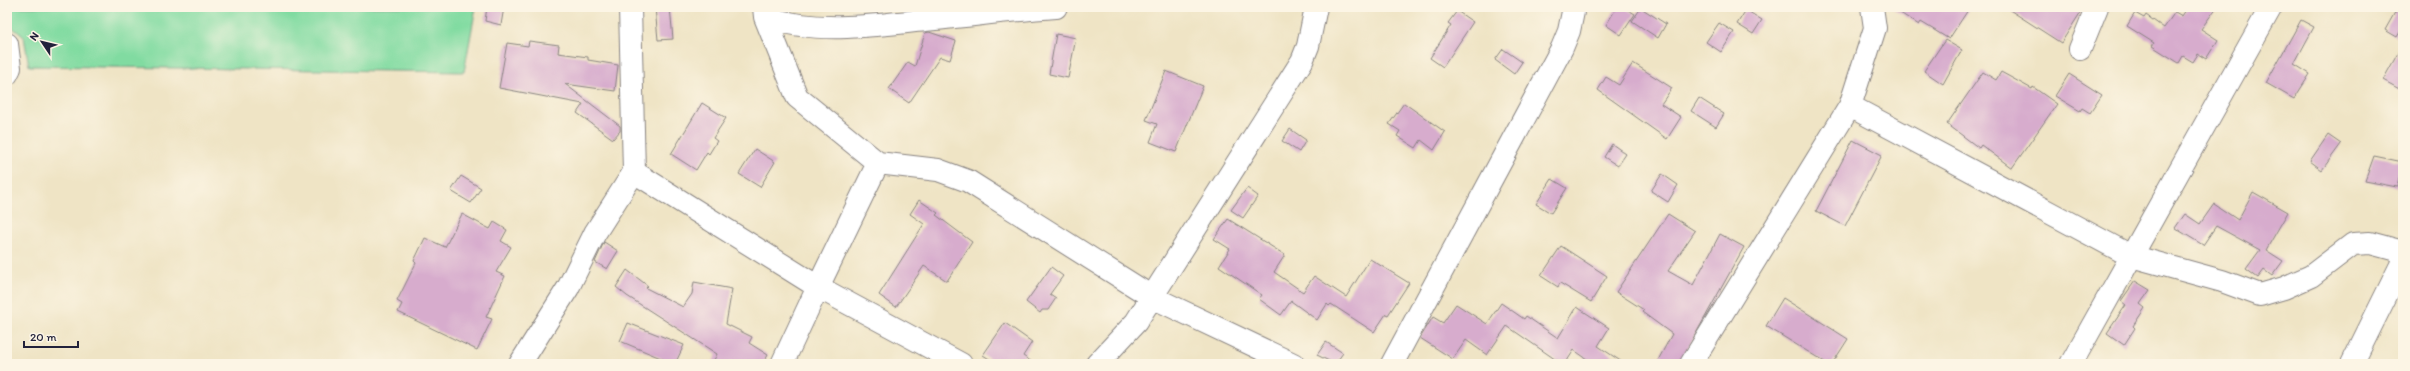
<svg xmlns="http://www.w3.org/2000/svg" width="2410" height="371" font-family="Itim,sans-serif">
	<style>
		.green { fill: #81dba1; stroke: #527e6e }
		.building { fill: #d7accd }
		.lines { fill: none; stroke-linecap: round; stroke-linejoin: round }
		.minor-casing { stroke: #888380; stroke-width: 24 }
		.minor { stroke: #fff; stroke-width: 22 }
	</style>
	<rect width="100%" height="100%" fill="#fcf5e5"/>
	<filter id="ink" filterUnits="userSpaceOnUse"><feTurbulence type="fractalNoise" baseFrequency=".025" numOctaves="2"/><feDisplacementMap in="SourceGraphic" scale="8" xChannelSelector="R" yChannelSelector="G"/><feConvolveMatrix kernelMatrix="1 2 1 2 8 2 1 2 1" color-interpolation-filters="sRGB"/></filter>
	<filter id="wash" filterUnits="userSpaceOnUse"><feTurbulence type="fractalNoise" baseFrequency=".012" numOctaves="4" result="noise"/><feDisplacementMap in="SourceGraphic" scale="16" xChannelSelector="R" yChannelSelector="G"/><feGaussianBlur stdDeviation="0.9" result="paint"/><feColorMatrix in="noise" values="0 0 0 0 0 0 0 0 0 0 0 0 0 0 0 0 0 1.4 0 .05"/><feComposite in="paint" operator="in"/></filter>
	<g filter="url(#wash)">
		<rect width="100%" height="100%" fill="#efe4c5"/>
		<path class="green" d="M7,7H476L464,72L29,66L24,37L7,23Z"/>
		<g id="blocks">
			<path class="building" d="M487,7H504L501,25L485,21Z
				M655,7H670L673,39L658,40Z
				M1617,7H1623L1635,14L1621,35L1606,25Z
				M1891,7H1970L1949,39L1921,22L1919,25Z
				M2005,7H2084L2061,43Z
				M2188,7H2217L2201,29L2218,40L2206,59L2198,54L2193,62L2183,56L2179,63L2152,46L2154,43L2127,26L2135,13L2144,18L2146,15L2164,28L2175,12L2182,16Z
				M2398,7H2403V27L2397,37L2385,30Z
				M1641,8L1666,24L1658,38L1632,21Z
				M1746,10L1762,20L1753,34L1737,24Z
				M1457,11L1473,22L1443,67L1430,58L1451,25L1448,23Z
				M2301,20L2314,27L2294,64L2310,74L2294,99L2266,83Z
				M1719,23L1734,32L1721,52L1706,42Z
				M929,32L956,41L950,60L940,57L909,103L889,89L908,62L915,66L925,33Z
				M1056,34L1076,38L1068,78L1049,74Z
				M1945,40L1962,50L1943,84L1924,71Z
				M529,41L559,45L558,53L588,57V60L618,65L615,91L565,84L620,126V131L613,139L577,113L583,104L499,88L507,43L528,46Z
				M2403,44V91L2383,80Z
				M1503,49L1522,62L1514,74L1495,60Z
				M1633,63L1672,88L1661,104L1681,117L1667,139L1598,90L1606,77L1619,85Z
				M1166,71L1203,86L1176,152L1150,142L1157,124L1146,120Z
				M1983,72L1996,80L2001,72L2032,89L2033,87L2057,104L2012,168L1981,145L1979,148L1947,124Z
				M2069,74L2102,95L2090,113L2082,108L2080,111L2055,96Z
				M1699,98L1724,114L1716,127L1691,111Z
				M702,103L726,118L713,138L717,141L709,154L707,152L696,170L671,154Z
				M1404,103L1445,132L1434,150L1421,140L1416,148L1397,136L1400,131L1389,124Z
				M1290,129L1306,140L1299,152L1282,141Z
				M2328,135L2341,144L2322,170L2310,161Z
				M1853,140L1882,155L1845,226L1816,211Z
				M1612,144L1626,154L1618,166L1604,157Z
				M755,149L775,162L760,187L739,174Z
				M2374,156L2403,162L2397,187L2365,181Z
				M1662,174L1678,185L1668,202L1651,191Z
				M461,176L481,188L471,203L451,191Z
				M1552,179L1567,188L1551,213L1536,204Z
				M1247,188L1258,196L1243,218L1231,210Z
				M2253,192L2288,212L2266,250L2283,261L2272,276L2264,270L2258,278L2246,269L2260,250L2216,226L2203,245L2175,228L2185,214L2200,224L2214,204L2238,220Z
				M919,200L938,213L936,215L972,242L947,281L924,266L896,307L879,295L924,224L910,214Z
				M462,214L490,229L494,222L507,230L501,241L511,247L496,272L505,276L486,317L492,319L477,350L398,312L402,304L397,301L416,263L414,261L425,238L445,247Z
				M1668,214L1695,231L1668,271L1693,285L1720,234L1744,247L1679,364H1656L1672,334L1642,312L1644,310L1616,292Z
				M1228,219L1285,255L1274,272L1303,292L1314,276L1346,297L1370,259L1409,283L1388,315L1386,314L1374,332L1331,304L1329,306L1327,304L1317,320L1291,301L1281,315L1259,299L1262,295L1219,266L1230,249L1214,239Z
				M604,242L618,251L607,269L595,262Z
				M1561,246L1607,276L1591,302L1560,283L1558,287L1541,276Z
				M1051,267L1063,276L1050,294L1056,298L1048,310H1042L1040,313L1026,302Z
				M627,270L648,286L646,288L683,307L692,294L694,282L732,289L726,324L752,337L749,343L768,355L763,364H712L717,354L627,296L616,287Z
				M2135,281L2150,290L2140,304L2145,308L2133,326L2135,328L2124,345L2107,333L2126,305L2121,301Z
				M1783,298L1848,339L1832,364H1828L1766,326Z
				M1501,303L1524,319L1526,316L1558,338L1577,307L1609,328L1598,346L1625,364H1594L1574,350L1565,364H1562L1507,326L1487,355L1466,340L1453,359L1420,338L1433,317L1443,323L1456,304L1487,324Z
				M628,323L684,345L675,364L620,341Z
				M1005,323L1032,342L1023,356L1035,364H997L983,355Z
				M1326,342L1343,353L1335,364L1317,355Z"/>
		</g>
	</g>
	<g filter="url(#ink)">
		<use href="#blocks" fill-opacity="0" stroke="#888380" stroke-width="1"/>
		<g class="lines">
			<defs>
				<path id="minor" d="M764,7L765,17C815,34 873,26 925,20C969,16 1012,10 1056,7
					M765,17L797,97L878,163L938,170L968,181L1152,297L1293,364
					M7,44L10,68L7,74
					M2080,49L2097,7
					M1850,106L2131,256L2222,281L2260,295L2284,288L2311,276L2353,244L2370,243L2396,250L2403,256
					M878,163L818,287L961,364
					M634,172L818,287L782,364
					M520,364L568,288L595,233L634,172L630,7
					M1097,364L1136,322L1302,61L1308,46L1316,7
					M1392,364L1562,48L1569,31L1574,7
					M1691,364L1850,106L1875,28L1872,7
					M2071,364L2271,7
					M2352,364L2403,261"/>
			</defs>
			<use href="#minor" class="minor-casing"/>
			<use href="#minor" class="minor"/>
		</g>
	</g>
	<rect width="2410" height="371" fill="none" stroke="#fcf5e5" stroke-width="24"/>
	<g transform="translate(42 42) rotate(305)" stroke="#fcf5e5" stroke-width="3" paint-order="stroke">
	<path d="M0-3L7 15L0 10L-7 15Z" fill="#22223b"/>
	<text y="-6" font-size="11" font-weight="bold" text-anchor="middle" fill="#22223b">N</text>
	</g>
	<path d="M24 341v6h54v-6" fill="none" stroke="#22223b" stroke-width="2"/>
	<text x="30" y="341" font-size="12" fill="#22223b" stroke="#fcf5e5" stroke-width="3" paint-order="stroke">20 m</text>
</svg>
